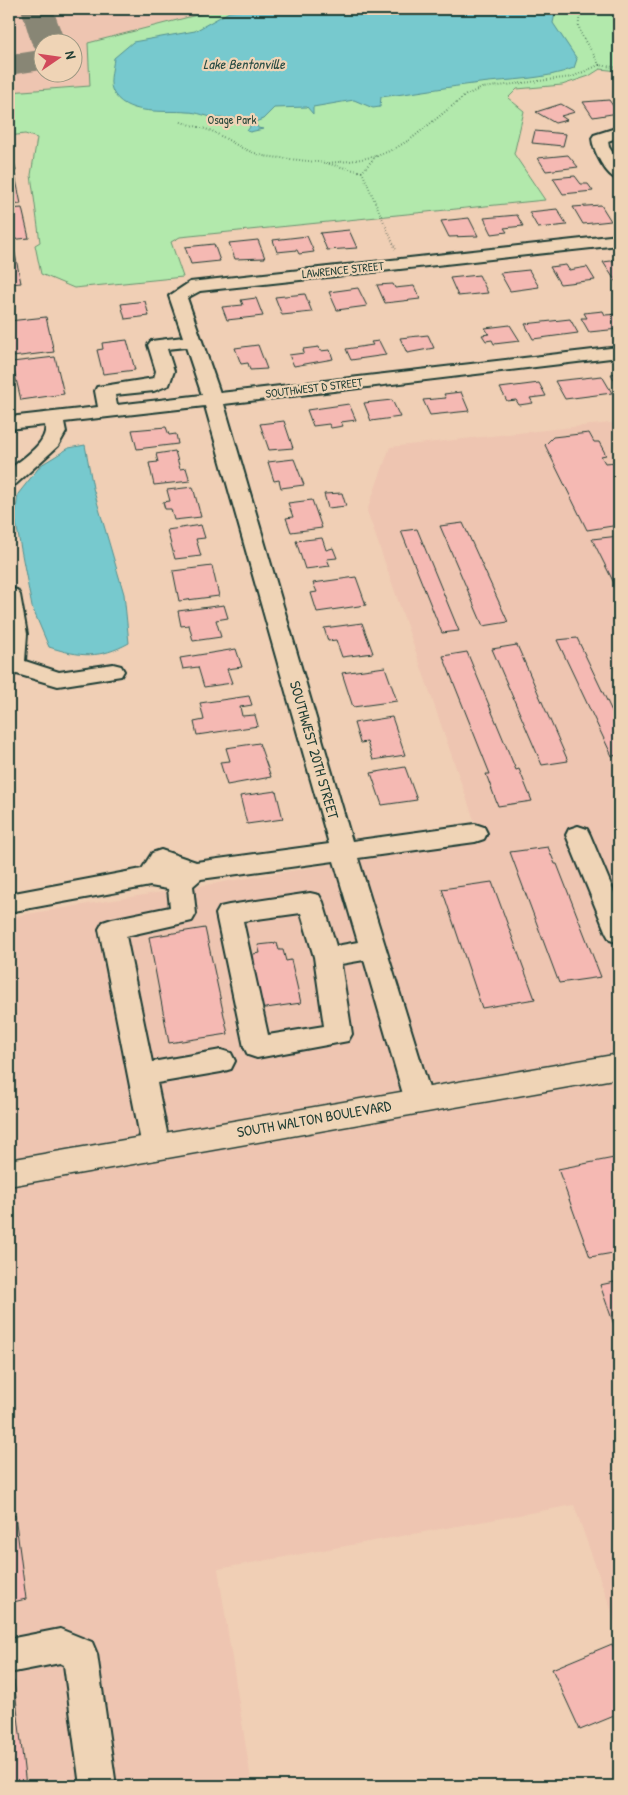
<svg xmlns="http://www.w3.org/2000/svg" width="628" height="1795" font-family="'Patrick Hand',sans-serif">
	<style>
		.built { fill: #eec5b1; fill-rule: evenodd }
		.green { fill: #b2e9ac; stroke: #689370 }
		.water { fill: #77c9ce; stroke: #549190 }
		.lines { fill: none; stroke-linecap: round; stroke-linejoin: round }
		.taxiway { fill: #888674; fill-rule: evenodd }
		.building { fill: #f5b9b3; stroke: #1f3d34 }
		.minor-casing { stroke: #1f3d34; stroke-width: 4 }
		.major-casing { stroke: #1f3d34; stroke-width: 3 }
		.path { stroke: #1f3d34; stroke-width: 2; stroke-dasharray: 0.5 2.5; stroke-linecap: butt }
		.minor { fill: #efd4b6; fill-rule: evenodd }
		.major { fill: #efd4b6; fill-rule: evenodd }
		.labels { text-anchor: middle; stroke-width: 4.5; stroke-linejoin: round; paint-order: stroke }
		.far-park-label { font-size: 12px; fill: #26463a; stroke: #efd4b6 }
		.far-street-label { font-size: 12px; fill: #1f3d34; stroke: #efd4b6 }
		.far-water-label { font-size: 14px; font-style: italic; fill: #284b43; stroke: #efd4b6 }
		.street-label { font-size: 15px; fill: #1f3d34; stroke: #efd4b6 }
	</style>
	<rect width="100%" height="100%" fill="#f0cfb5"/>
	<filter id="ink" filterUnits="userSpaceOnUse"><feTurbulence type="fractalNoise" baseFrequency=".02" numOctaves="2"/><feDisplacementMap in="SourceGraphic" scale="10" xChannelSelector="R" yChannelSelector="G"/><feConvolveMatrix kernelMatrix="1 2 1 2 8 2 1 2 1" color-interpolation-filters="sRGB"/></filter>
	<g filter="url(#ink)">
		<path class="built" d="M9,9H220L88,43L91,86L17,93L9,92ZM42,42H72V72H42Z
			M619,422V1632L574,1505L218,1569L252,1786H9V917L481,840L367,511L390,447Z"/>
		<path class="green" d="M220,9H619V71L600,69L589,76L562,85L517,89L508,98L524,111L514,154L545,200L180,237L171,242L183,277L74,288L41,274L35,245L40,242L31,175L37,138L25,134L9,136V92L90,86L88,43Z"/>
		<path class="water" d="M256,9H556L553,23L577,59L574,68C543,80 512,79 480,83C447,87 414,93 381,97L380,107L373,108L354,100L313,107V114L307,107L274,108L263,119L255,122L258,128L263,129L250,132L247,131L250,127L248,119C236,117 228,119 217,118C207,117 198,112 187,112C166,110 130,116 115,95C107,85 113,70 114,58L133,42L195,31L229,12Z
			M85,445L93,488L124,594L129,643C100,659 80,657 49,647L32,607L15,518L18,494L41,465L69,448Z"/>
		<g class="lines">
			<path class="taxiway" d="M21,9H53L65,42H42V70L9,75V55L40,50L36,49L31,42Z"/>
		</g>
		<path class="building" d="M609,100L618,113L593,117L583,102Z
			M561,104L575,112L561,116L567,120L555,123L536,112Z
			M535,131L566,134L563,146L532,143Z
			M10,142L16,171L9,172V143Z
			M568,155L578,167L546,171L538,158Z
			M15,175L21,204L9,205V176Z
			M575,176L581,184H588L593,191L563,194L553,178Z
			M601,205L611,221L583,224L573,207Z
			M22,208L29,238L9,240V209Z
			M557,209L567,225L538,228L529,212Z
			M517,215L523,226L504,228L507,232L492,234L484,218Z
			M469,218L478,236L449,237L441,221Z
			M349,230L357,248L327,250L320,233Z
			M307,236L314,252L299,254L297,250L277,252L273,240Z
			M258,240L265,258L235,259L229,243Z
			M9,244H13L21,283L9,284Z
			M214,244L220,261L191,264L185,247Z
			M619,260V281L616,282L603,262Z
			M566,265L569,270L587,267L595,280L560,284L550,267Z
			M529,270L539,287L510,291L500,273Z
			M479,275L488,293L458,296L450,278Z
			M393,284L395,288L414,286L420,299L385,303L377,285Z
			M358,288L367,306L337,310L329,292Z
			M305,294L312,312L282,315L275,297Z
			M256,298L263,316L227,320L222,307L243,305L241,300Z
			M145,301L149,316L125,319L121,304Z
			M603,311L605,315L619,314V329L589,332L581,318H587L584,313Z
			M46,317L54,352L12,357L9,321Z
			M570,319L578,333L533,339L525,324Z
			M510,325L520,341L494,344L492,340L486,341L482,335L489,334L485,328Z
			M428,335L434,348L407,353L400,338Z
			M127,340L135,370L103,374L97,350L103,349L102,343Z
			M379,341L386,355L351,360L346,349L373,345L371,342Z
			M258,345L267,369L250,370L248,363L241,364L235,348Z
			M319,347L320,351L330,350L333,359L294,366L289,355L304,353L303,349Z
			M55,357L64,394L21,400L12,362Z
			M619,373V389L611,374Z
			M602,376L612,393L565,399L555,381Z
			M539,383L546,396L530,398L533,403L519,405L516,400L507,401L500,388Z
			M461,392L469,411L430,415L423,400L446,398L444,394Z
			M392,400L400,417L371,421L364,403Z
			M349,404L356,420L341,422L343,426L331,428L329,424L313,426L307,410Z
			M284,421L293,448L269,450L260,424Z
			M166,427L169,435L176,434L178,444L137,449L132,430Z
			M589,433L594,442H599L606,455L601,456L605,463L619,462V525L587,530L545,445L553,437Z
			M175,451L180,469L186,468L190,481L154,485L149,463L158,462L156,454Z
			M294,459L304,485L281,488L279,480L274,481L268,462Z
			M193,487L201,517L174,520L171,509H165L163,502L170,501L167,490Z
			M342,493L346,506L328,508L324,494Z
			M312,500L322,528L291,532L286,518L293,517L288,503Z
			M463,523L508,622L483,626L440,526Z
			M201,525L205,538L196,539L201,556L175,559L167,530Z
			M417,529L459,631L442,633L401,531Z
			M619,536V593L592,539Z
			M322,538L326,550L333,548L337,558L327,559L330,566L305,569L296,541Z
			M212,566L219,596L179,601L173,571Z
			M356,577L366,605L317,612L311,593L317,592L313,583Z
			M224,605L228,618L216,620L221,637L193,641L189,625L181,626L178,611Z
			M362,623L373,653L342,657L336,640L328,641L324,628Z
			M577,638L619,726V755L612,756L557,640Z
			M517,645L568,761L542,765L492,649Z
			M236,649L242,667L227,669L232,683L204,687L198,667L183,669L180,658Z
			M467,652L516,770L519,769L532,801L498,806L486,774H490L443,656Z
			M385,667L397,701L353,707L342,673Z
			M249,696L252,705L240,707L242,716L255,715L258,726L197,735L194,722L204,720L200,703Z
			M392,717L405,755L373,760L367,742L360,743L354,723Z
			M259,743L271,777L227,785L220,762L230,761L226,748Z
			M405,767L417,800L382,805L371,773Z
			M276,791L283,819L247,824L240,796Z
			M548,847L555,864H557L601,977L559,983L510,852Z
			M492,882L535,999L482,1008L442,889Z
			M205,928L228,1034L169,1043L149,937Z
			M277,943L279,950H283L286,961L291,960L301,1003L259,1009L250,966L255,965L253,954L260,953L258,945Z
			M619,1157V1252L590,1257L558,1169Z
			M619,1281V1335L618,1336L600,1285Z
			M15,1515L26,1599L9,1603V1516Z
			M612,1644L619,1659V1714L580,1730L552,1669Z
			M14,1681L26,1786H9V1682Z"/>
		<g class="lines">
			<defs>
				<path id="minor" d="M619,127V137L608,141L609,147L619,163V180C606,177 593,150 592,138L594,135Z
					M619,235V245L200,291L187,298L220,393L619,347V357L224,404L352,841L475,824L484,827L487,833L484,839L475,842L358,858L433,1101L429,1109L419,1112L409,1109L405,1101L364,960L341,964L352,1034L348,1041L257,1058L248,1055L244,1047L216,914L220,907L229,905L310,893L319,895L323,902L336,946L358,942L334,861L201,879L193,886L196,914L192,921L126,936L152,1062L221,1050L231,1053L235,1061L231,1069L221,1072L157,1083L170,1147L166,1155L156,1159L146,1155L142,1147L99,929L103,922L112,919L170,907L168,889L150,886L9,912V894L142,869L152,853L161,850L196,862L329,844L205,406L64,422L66,432L58,446L16,484L9,486V470C21,459 49,443 45,425L9,429V417L98,407L95,391L97,387L154,378L156,371L148,345L151,341L183,337L169,296L190,282ZM186,347L202,395L117,405L115,395L154,391L169,385L174,371L167,349ZM301,913L314,957L324,1026L268,1035L243,921Z
					M9,588L17,590L20,595L27,634L25,661L59,672L113,664L121,666L124,671L121,676L58,686L17,674L9,676Z
					M578,826L587,829L590,835L619,904V943L610,940L606,933L566,835L569,829Z
					M60,1629L92,1642L97,1654L116,1786H80L64,1665L60,1663L9,1673V1639Z"/>
				<path id="major" d="M619,1054V1078L9,1186V1160Z"/>
			</defs>
			<use href="#minor" class="minor-casing"/>
			<use href="#major" class="major-casing"/>
			<path class="path" d="M599,65L619,68
				M181,122L212,131L244,149L263,156L326,163L350,161L377,156L394,149L411,139L466,95L482,88L572,77L599,65C591,44 570,33 583,9
				M376,156L362,172L396,250
				M329,164L362,172"/>
			<use href="#minor" class="minor"/>
			<use href="#major" class="major"/>
		</g>
	</g>
	<g class="labels">
		<g class="far-park-label">
			<text x="232" y="124">Osage Park</text>
		</g>
		<g class="far-street-label">
			<text transform="translate(343 270) rotate(-6)" y="4">LAWRENCE STREET</text>
			<text transform="translate(314 388) rotate(-7)" y="4">SOUTHWEST D STREET</text>
		</g>
		<g class="far-water-label">
			<text x="244" y="69">Lake Bentonville</text>
		</g>
		<g class="street-label">
			<text transform="translate(314 750) rotate(74)" y="5">SOUTHWEST 20TH STREET</text>
			<text transform="translate(314 1119) rotate(-10)" y="5">SOUTH WALTON BOULEVARD</text>
		</g>
	</g>
	<rect width="628" height="1795" fill="none" stroke="#efd4b6" stroke-width="30"/>
	<rect x="15" y="15" width="598" height="1765" fill="none" stroke="#1f3d34" stroke-width="2" filter="url(#ink)"/>
	<g transform="translate(58 58) rotate(77)"><circle r="24" fill="#efd4b6" stroke="#9c9882"/>
	<path d="M0-4L9 19L0 12L-9 19Z" fill="#d1495b"/>
	<text y="-8" font-size="14" font-weight="bold" text-anchor="middle" fill="#1f3d34">N</text>
	</g>
</svg>
